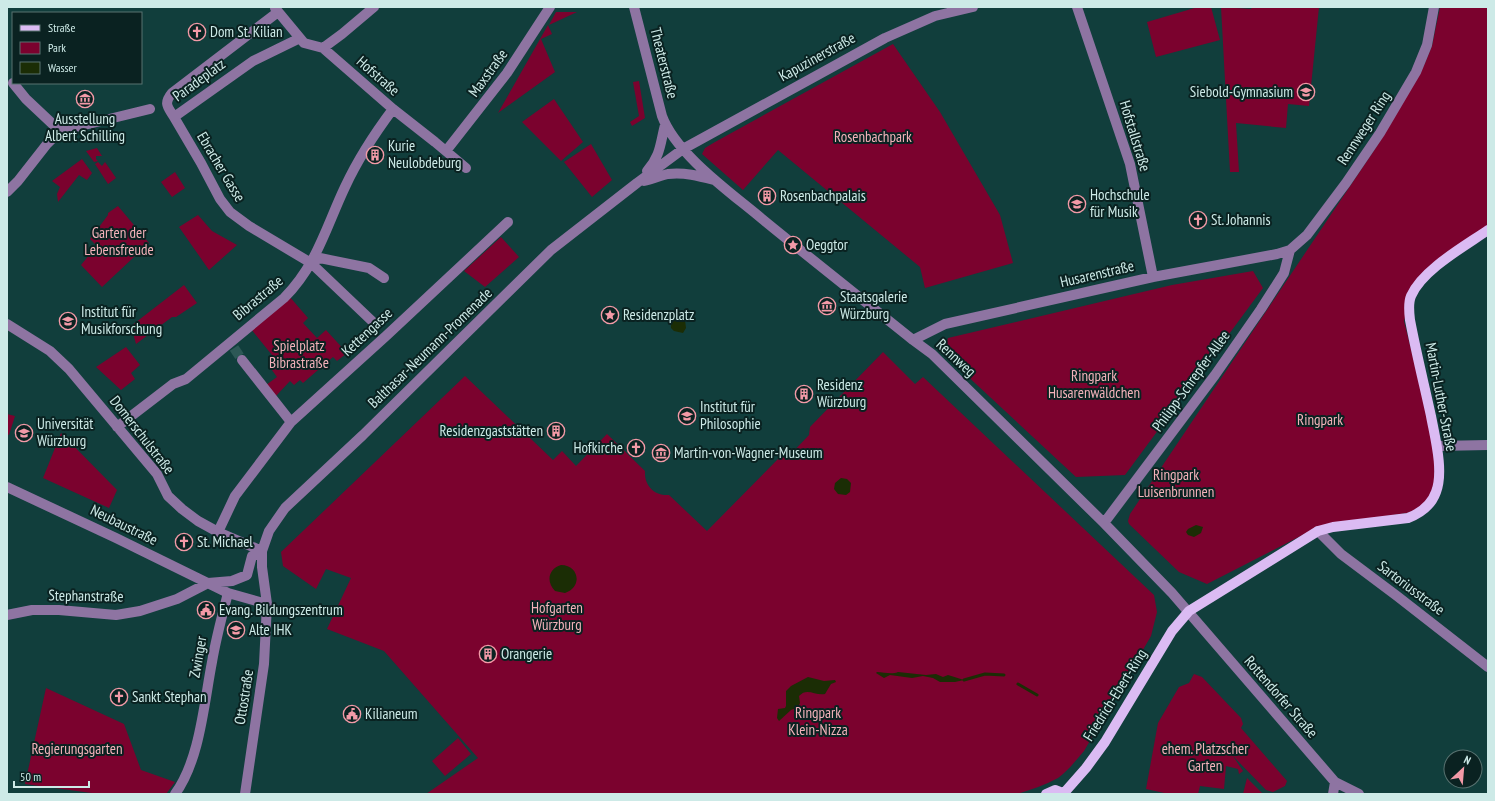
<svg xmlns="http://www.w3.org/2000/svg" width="1495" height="801" font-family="'PT Sans Narrow',sans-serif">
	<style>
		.green { fill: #7b022e }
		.water { fill: #1b2d05 }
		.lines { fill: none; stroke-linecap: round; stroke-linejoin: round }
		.stream { stroke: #1b2d05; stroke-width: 3 }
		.minor-tunnel { stroke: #2d5856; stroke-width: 10; stroke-dasharray: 10 5; stroke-linecap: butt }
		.minor { stroke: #8e74a2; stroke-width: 10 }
		.major { stroke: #dbbbf3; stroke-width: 10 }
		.labels { text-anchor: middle; stroke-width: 4; stroke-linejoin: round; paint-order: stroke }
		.poi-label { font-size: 15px; fill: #cdeae7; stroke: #0a2221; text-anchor: start }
		.street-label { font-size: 15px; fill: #cdeae7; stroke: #0a2221 }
		.park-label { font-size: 15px; fill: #f4b2ba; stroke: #0a2221 }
	</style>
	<rect width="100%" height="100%" fill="#113e3c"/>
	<path class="green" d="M1198,7H1211L1220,40L1156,57L1147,22Z
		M1221,7L1251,9L1252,7H1319L1309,106L1288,104L1286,128L1236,123L1239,172H1230Z
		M1440,7H1488V228L1432,270L1412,296L1404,321L1428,417L1435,462L1434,491L1423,508L1407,513L1320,526L1207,584L1179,572L1129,524L1128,521L1130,514L1377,146L1416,80L1425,63L1432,46Z
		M556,12H577L549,25Z
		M548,25L552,34L541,39L555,72L498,113Z
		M893,44L940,112L1000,215L1013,263L925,288L920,267L778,150L743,190L702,154L705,148L715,142Z
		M639,81L645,118L632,126L630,122L639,116L633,82Z
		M554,99L583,142L561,161L522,122Z
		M591,144L612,180L592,197L564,162Z
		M97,148L102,156H96V159L98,161L94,162L86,151Z
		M82,159L92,173L87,180L79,175L58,202L57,194L60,187L52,181Z
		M98,162L102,166L105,162L116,178L108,184L95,164Z
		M175,172L185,188L172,197L161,182Z
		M118,206L149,243L102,287L81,265L90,254L94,255L100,249L90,239L108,215V213Z
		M198,215L212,231L237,245L209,270L179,227Z
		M501,237L519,257L485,287L464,271Z
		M1253,271L1263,288L1125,475L1076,477L948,358L947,341L948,338L1172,285Z
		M184,285L197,303L176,317H172L136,344L131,326Z
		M289,296L308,318L303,323L317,338L326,330L347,353L337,361L333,357L303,383L300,380L294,385L290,381L275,397L266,385L277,377L269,366L276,360L251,329Z
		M126,347L140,365L131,373L135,379L121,390L96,367Z
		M883,352L915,384L923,377L1154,595L1157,612L1151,636L1084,751C1076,760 1068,771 1058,778C1045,785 1030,790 1017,794H426L478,758L384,651L327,629L351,578L326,569L316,589L283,566L281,552L465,376L553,460L562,451L576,466L607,434L645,471C644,486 655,496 669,495L707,531L781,456H789L809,435L810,427Z
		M7,414L15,416L9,435L7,434Z
		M61,433L117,490L109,508L43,478Z
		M1194,674L1202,677L1241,718L1243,724L1241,728L1287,781L1285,786L1273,792L1266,790L1233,756L1243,771L1239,774L1238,769L1226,766L1224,789L1200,786L1198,794H1169L1146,789L1158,723L1179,687L1189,683Z
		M46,688L124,724L141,770L175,782L166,794H99L25,784Z
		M458,738L471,754L445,776L432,761Z
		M1247,778L1263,794H1243Z"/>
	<path class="water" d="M677,317L681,318L685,320L686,328L683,333L674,331L671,328V324Z
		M841,478L847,479L851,483L850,492L846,495L838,494L834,489L835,483Z
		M1196,525L1203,527L1201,533L1194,537L1188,535L1186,532L1188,529Z
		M561,565C579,565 583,587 565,593L555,591C546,582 548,569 561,565Z
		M877,672C884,672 891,675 898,672L926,675L936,674L943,677L948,675L964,680L955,682H940L933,678L923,676L912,678L890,675L884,678L876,673Z
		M808,677L824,681L835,680L836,682L831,684L825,694C815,696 807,687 799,696L800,703L798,707L791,710L779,721L777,718L778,709L785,708L786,706V691L791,686Z"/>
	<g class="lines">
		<path class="stream" d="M964,680L985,674L1004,675
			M1018,684L1037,695"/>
		<path class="minor-tunnel" d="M234,348L242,360"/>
		<path class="minor" d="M634,7L662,116C676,154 730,192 761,218C811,259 862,299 913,340L932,354L1104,523L1172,593L1335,782L1359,794
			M1077,7L1130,164L1153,277
			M275,8L304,43L323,48L393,109L435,142L466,168
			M278,12L172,93C163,104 168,107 174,117L253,61L300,38
			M323,48L342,34L374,7
			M13,83L26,99L60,131
			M174,117L201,163L220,199L230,212L249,226L311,263L373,322
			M446,151L507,73L550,7
			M647,171C661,155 660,144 665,125
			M644,181C652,179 660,176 668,174C684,172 699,176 714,180
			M7,192L18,181L47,144L60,131L150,109
			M311,263L320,258L369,268L384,278
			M7,324L50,351L69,369L157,474L168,496L182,509L198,521L218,532L262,551
			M913,340L945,324L1153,277L1277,254L1290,250L1307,235L1346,183L1380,133L1416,72L1427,45L1434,7
			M242,360L291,422
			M117,427L173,384L186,379L284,298C317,265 326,227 345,187C358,159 375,133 393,109
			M1437,446L1488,445
			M7,487L116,538L228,593L267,604
			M1104,523L1215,375L1261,309L1284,273L1290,250
			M1318,531L1341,554L1397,596L1488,667
			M218,532L235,496L291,422L386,336L508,222
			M7,615L32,610H59L116,615L140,611L177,599L208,583L232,581L247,575L252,556L262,551
			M175,794C200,760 204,703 212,662C216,638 222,616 228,593
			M245,794L264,664L267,604L262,567V551L269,531L285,508L363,435L551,250L637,183L683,149L885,38L935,16L973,7
			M1333,794L1335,782"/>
		<path class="major" d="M1064,793L1086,768L1105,742L1172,631L1189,611L1318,531L1333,527L1408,518C1421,513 1431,506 1436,492C1444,471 1435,438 1431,416C1424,384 1416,352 1410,320C1409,312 1408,303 1411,296C1422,270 1465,246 1488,230
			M1046,794L1055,790L1065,794"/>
	</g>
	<defs>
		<symbol id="church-ring" viewBox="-11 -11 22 22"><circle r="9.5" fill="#0a2221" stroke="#f39aa7" stroke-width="1.5"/><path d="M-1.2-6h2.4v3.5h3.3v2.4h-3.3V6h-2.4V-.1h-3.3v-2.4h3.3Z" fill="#f39aa7"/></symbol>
		<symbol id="school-ring" viewBox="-11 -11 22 22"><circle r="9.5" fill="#0a2221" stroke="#f39aa7" stroke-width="1.5"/><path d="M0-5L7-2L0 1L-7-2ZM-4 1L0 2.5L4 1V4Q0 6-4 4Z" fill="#f39aa7"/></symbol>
		<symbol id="museum-ring" viewBox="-11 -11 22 22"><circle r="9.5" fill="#0a2221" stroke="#f39aa7" stroke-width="1.5"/><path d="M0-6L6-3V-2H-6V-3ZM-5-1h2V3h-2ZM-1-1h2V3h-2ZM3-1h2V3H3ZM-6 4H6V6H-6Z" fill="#f39aa7"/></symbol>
		<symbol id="building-ring" viewBox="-11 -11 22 22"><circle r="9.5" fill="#0a2221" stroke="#f39aa7" stroke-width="1.5"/><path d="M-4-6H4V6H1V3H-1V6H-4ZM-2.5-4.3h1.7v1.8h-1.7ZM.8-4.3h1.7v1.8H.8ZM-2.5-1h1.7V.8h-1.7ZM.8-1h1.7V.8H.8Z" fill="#f39aa7"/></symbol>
		<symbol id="university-ring" viewBox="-11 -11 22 22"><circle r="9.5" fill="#0a2221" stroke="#f39aa7" stroke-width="1.5"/><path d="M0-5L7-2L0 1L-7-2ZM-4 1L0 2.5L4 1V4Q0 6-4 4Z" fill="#f39aa7"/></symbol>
		<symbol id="sight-ring" viewBox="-11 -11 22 22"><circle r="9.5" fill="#0a2221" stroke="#f39aa7" stroke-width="1.5"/><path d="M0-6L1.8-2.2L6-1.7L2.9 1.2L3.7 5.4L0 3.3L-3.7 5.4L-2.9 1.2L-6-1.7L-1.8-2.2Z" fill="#f39aa7"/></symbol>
		<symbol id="civic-ring" viewBox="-11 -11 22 22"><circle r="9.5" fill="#0a2221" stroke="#f39aa7" stroke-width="1.5"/><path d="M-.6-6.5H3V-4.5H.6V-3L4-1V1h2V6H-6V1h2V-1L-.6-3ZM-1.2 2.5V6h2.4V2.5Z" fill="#f39aa7"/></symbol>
	</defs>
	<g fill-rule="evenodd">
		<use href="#church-ring" x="187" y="22" width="20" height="20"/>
		<use href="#school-ring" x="1296" y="82" width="20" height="20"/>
		<use href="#museum-ring" x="75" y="89" width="20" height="20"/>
		<use href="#building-ring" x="365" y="145" width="20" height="20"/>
		<use href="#building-ring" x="757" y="186" width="20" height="20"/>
		<use href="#university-ring" x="1067" y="194" width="20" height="20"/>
		<use href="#church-ring" x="1188" y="210" width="20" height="20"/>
		<use href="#sight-ring" x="783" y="235" width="20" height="20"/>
		<use href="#museum-ring" x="817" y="296" width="20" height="20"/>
		<use href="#sight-ring" x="600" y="305" width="20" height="20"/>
		<use href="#university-ring" x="58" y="311" width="20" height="20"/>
		<use href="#building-ring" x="794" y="384" width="20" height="20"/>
		<use href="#university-ring" x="677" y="406" width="20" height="20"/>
		<use href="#building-ring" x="546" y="421" width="20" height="20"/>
		<use href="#university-ring" x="14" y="423" width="20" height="20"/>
		<use href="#church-ring" x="626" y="438" width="20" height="20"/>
		<use href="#museum-ring" x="651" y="443" width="20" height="20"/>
		<use href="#church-ring" x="174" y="532" width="20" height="20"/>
		<use href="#civic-ring" x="196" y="600" width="20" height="20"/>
		<use href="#university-ring" x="226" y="620" width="20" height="20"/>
		<use href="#building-ring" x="478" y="644" width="20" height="20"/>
		<use href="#church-ring" x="109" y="687" width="20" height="20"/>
		<use href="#civic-ring" x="342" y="704" width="20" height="20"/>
	</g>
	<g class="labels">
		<g class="poi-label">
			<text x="210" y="37">Dom St. Kilian</text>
			<text x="1293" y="97" text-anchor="end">Siebold-Gymnasium</text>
			<text x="85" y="124" text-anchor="middle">Ausstellung<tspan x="85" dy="17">Albert Schilling</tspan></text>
			<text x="388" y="151">Kurie<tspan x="388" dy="17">Neulobdeburg</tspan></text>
			<text x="1090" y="200">Hochschule<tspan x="1090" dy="17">für Musik</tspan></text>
			<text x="780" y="201">Rosenbachpalais</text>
			<text x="1211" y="225">St. Johannis</text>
			<text x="806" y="250">Oeggtor</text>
			<text x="840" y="302">Staatsgalerie<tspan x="840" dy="17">Würzburg</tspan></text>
			<text x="81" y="317">Institut für<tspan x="81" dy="17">Musikforschung</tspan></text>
			<text x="623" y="320">Residenzplatz</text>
			<text x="817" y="390">Residenz<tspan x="817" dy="17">Würzburg</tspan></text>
			<text x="700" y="412">Institut für<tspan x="700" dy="17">Philosophie</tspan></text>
			<text x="37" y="429">Universität<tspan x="37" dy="17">Würzburg</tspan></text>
			<text x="543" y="436" text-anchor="end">Residenzgaststätten</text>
			<text x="623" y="453" text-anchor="end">Hofkirche</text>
			<text x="674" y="458">Martin-von-Wagner-Museum</text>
			<text x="197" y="547">St. Michael</text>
			<text x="219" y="615">Evang. Bildungszentrum</text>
			<text x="249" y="635">Alte IHK</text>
			<text x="501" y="659">Orangerie</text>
			<text x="132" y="702">Sankt Stephan</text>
			<text x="365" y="719">Kilianeum</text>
		</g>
		<g class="street-label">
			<text transform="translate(817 57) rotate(-29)" y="5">Kapuzinerstraße</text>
			<text transform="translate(664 63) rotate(76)" y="5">Theaterstraße</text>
			<text transform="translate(488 73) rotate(-54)" y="5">Maxstraße</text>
			<text transform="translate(378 76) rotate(41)" y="5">Hofstraße</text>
			<text transform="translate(199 80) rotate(-36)" y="5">Paradeplatz</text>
			<text transform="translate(1364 128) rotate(-57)" y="5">Rennweger Ring</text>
			<text transform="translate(1135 136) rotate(73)" y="5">Hofstallstraße</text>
			<text transform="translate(221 167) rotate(59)" y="5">Ebracher Gasse</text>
			<text transform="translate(1097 274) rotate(-13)" y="5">Husarenstraße</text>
			<text transform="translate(258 298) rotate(-40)" y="5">Bibrastraße</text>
			<text transform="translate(367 332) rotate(-43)" y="5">Kettengasse</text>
			<text transform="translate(430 348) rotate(-44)" y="5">Balthasar-Neumann-Promenade</text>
			<text transform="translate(956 358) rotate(43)" y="5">Rennweg</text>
			<text transform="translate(1191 381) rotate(-54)" y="5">Philipp-Schrepfer-Allee</text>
			<text transform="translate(1441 397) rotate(79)" y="5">Martin-Luther-Straße</text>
			<text transform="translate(142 435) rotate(52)" y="5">Domerschulstraße</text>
			<text transform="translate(124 525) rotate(26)" y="5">Neubaustraße</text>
			<text transform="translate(1411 588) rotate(37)" y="5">Sartoriusstraße</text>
			<text transform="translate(86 596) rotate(1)" y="5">Stephanstraße</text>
			<text transform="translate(198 657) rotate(-80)" y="5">Zwinger</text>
			<text transform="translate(1115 695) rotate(-58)" y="5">Friedrich-Ebert-Ring</text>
			<text transform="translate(244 697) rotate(-81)" y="5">Ottostraße</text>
			<text transform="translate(1281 697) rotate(49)" y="5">Rottendorfer Straße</text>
		</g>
		<g class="park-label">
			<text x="873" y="142">Rosenbachpark</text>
			<text x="119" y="238">Garten der<tspan x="119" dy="17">Lebensfreude</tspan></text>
			<text x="299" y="351">Spielplatz<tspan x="299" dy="17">Bibrastraße</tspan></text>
			<text x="1094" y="381">Ringpark<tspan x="1094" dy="17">Husarenwäldchen</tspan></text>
			<text x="1320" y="425">Ringpark</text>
			<text x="1176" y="480">Ringpark<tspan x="1176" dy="17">Luisenbrunnen</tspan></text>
			<text x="557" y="613">Hofgarten<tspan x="557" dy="17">Würzburg</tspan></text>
			<text x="818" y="718">Ringpark<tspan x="818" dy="17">Klein-Nizza</tspan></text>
			<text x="77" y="754">Regierungsgarten</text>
			<text x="1205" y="754">ehem. Platzscher<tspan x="1205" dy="17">Garten</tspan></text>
		</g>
	</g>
	<rect width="1495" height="801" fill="none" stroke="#cdeae7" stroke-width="16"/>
	<rect x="12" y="12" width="130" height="72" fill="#0a2221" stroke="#587270"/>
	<rect x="20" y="25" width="20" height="6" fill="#dbbbf3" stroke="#587270"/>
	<text x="48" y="32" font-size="12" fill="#cdeae7">Straße</text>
	<rect x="20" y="42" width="20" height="12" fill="#7b022e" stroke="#587270"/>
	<text x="48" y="52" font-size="12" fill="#cdeae7">Park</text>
	<rect x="20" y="62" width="20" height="12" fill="#1b2d05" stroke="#587270"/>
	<text x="48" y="72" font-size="12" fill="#cdeae7">Wasser</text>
	<g transform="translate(1463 769) rotate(26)"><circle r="19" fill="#0a2221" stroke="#587270"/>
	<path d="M0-3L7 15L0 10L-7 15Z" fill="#f39aa7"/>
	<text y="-6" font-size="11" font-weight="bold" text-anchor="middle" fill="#cdeae7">N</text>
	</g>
	<path d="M14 781v6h75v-6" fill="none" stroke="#cdeae7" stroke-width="2"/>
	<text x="20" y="781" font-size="12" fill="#cdeae7" stroke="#0a2221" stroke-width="3" paint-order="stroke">50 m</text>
</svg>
